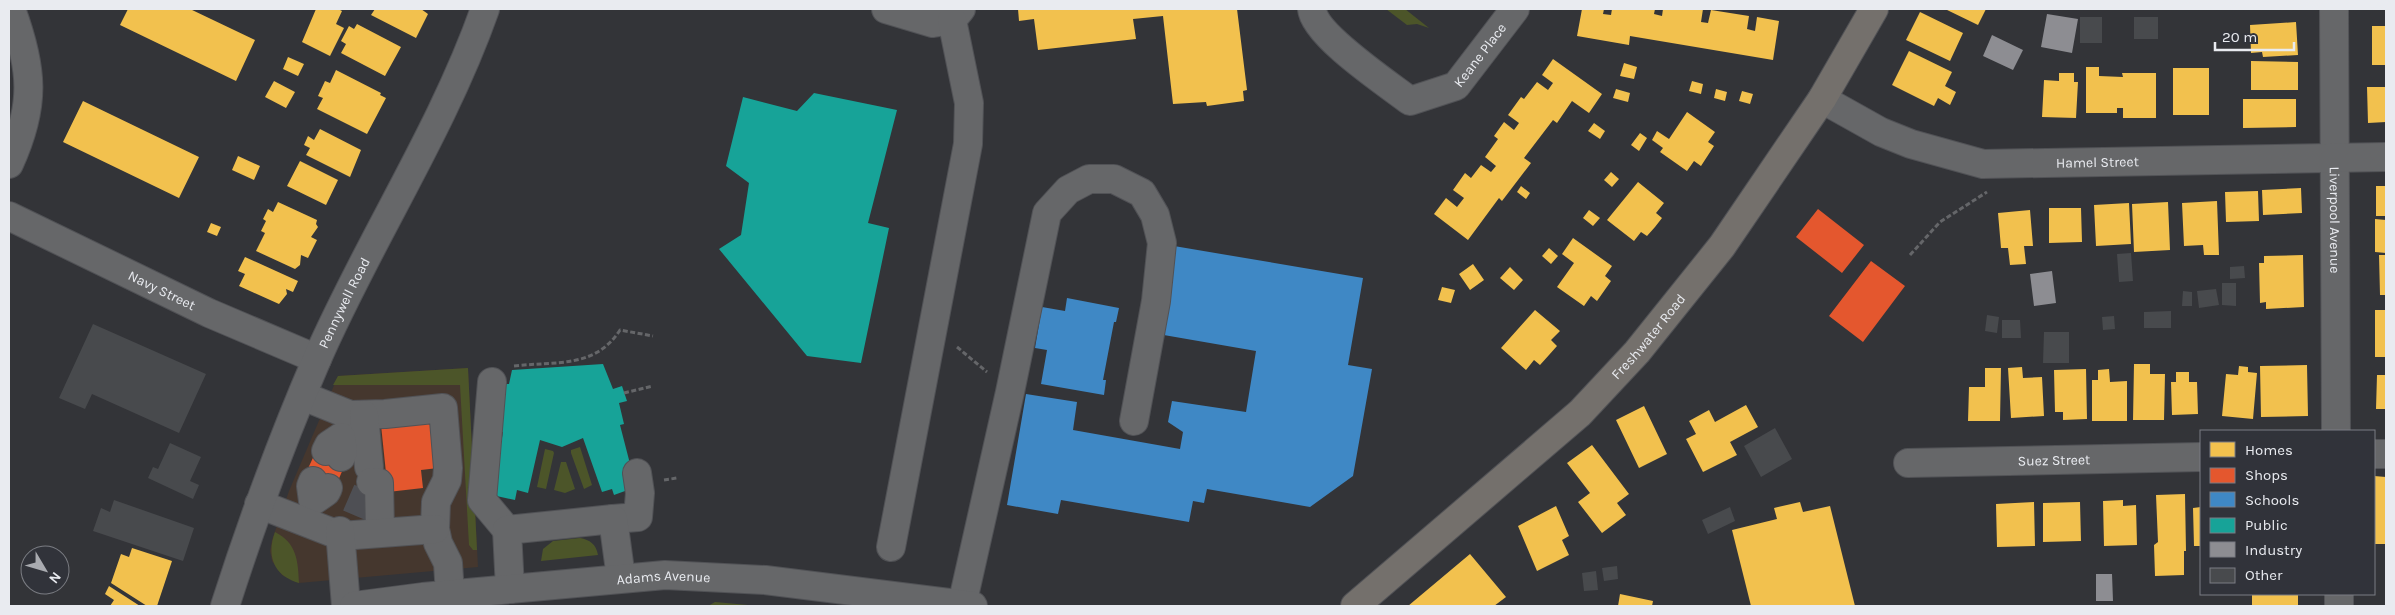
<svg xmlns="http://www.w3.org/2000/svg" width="2395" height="615" font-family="Karla,sans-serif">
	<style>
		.commercial { fill: #45372e }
		.green { fill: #4c5529 }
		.homes { fill: #f2c14e }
		.shops { fill: #e4572e }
		.schools { fill: #3f88c5 }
		.public { fill: #17a398 }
		.industry { fill: #8d8d92 }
		.building { fill: #484a4d }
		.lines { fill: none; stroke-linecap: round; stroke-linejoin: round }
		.minor-tunnel { stroke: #4e4f54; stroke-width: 28; stroke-dasharray: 28 14; stroke-linecap: butt }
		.minor-casing { stroke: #515256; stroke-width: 30 }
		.major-casing { stroke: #515256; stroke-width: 30 }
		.path { stroke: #656669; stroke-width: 3; stroke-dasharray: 5 2.5; stroke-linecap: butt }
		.minor { stroke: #666769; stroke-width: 28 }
		.major { stroke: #74706c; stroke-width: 28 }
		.labels { text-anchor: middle; stroke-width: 5; stroke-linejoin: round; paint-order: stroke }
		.street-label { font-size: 14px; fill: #e9ebf0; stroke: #31333a }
	</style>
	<rect width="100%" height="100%" fill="#333438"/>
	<path class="commercial" d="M468,368L478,567L299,583L282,575L272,561L270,551L272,540L289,491L338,376Z"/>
	<path class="green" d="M1386,9H1405L1429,28L1417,24L1407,25Z
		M468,368L477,550H473L469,545L460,385H333L338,376Z
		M580,447L592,485L584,489L571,453V450Z
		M545,449L553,451L554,453L546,489L537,487Z
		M561,462H566L575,489L565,493L554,490Z
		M275,532C297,543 298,561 299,583C274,576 266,556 275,532Z
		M580,538C590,540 596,544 598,555L541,561L543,549L553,541Z
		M715,602L759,606H708Z"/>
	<path class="homes" d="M128,9H190L255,40L236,81L120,25Z
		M316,9H338L342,11L336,24L344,28L330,56L302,42Z
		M375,9H421L428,14L416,38L371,15Z
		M1018,9H1237L1247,90L1243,91L1244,101L1207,106L1206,102L1173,104L1163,16L1133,19L1136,39L1038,50L1034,19L1019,21Z
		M1582,9H1604L1603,14L1611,15L1612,9H1655L1654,14L1662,16L1663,9H1703L1701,22L1708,23L1711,10L1749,16L1747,29L1755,31L1757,17L1779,21L1773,60L1630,36L1629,45L1577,36Z
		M1945,9H1986L1978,25Z
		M1920,12L1963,33L1950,61L1906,40Z
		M2296,22L2298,55L2263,57L2262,52L2251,53L2250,25Z
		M357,24L401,47L385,76L341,53L346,44L341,41L349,26L354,29Z
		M2372,26H2386V65H2372Z
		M1909,51L1952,72L1945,86L1956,92L1950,105L1938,98L1934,106L1892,85Z
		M288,57L304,64L298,76L283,69Z
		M1553,59L1602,94L1589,113L1572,101L1557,123L1553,120L1524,158L1531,163L1502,201L1499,198L1468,240L1434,214L1446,198L1457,207L1464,198L1453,190L1465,173L1471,178L1481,165L1491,172L1496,166L1485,157L1498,139L1494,136L1504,122L1514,130L1519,123L1508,115L1521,97L1524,99L1537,82L1548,90L1553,83L1542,75Z
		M2251,61L2298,62V90H2251Z
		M1624,63L1637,67L1634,79L1620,76Z
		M2086,67H2099V76L2123,77L2122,73H2156V118H2123V108H2117V113H2086Z
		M2173,68H2209V115H2173Z
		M336,70L381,93L380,95L386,98L367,134L317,109L323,98L318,96L325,81L330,83Z
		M2059,73H2074V82H2078L2076,118L2042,117L2044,80L2059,81Z
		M274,81L295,92L286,108L265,97Z
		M1692,81L1703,84L1701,94L1689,91Z
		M2367,87H2386V122L2368,123Z
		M1616,89L1630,93L1628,102L1613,98Z
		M1716,89L1727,92L1725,101L1714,98Z
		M1742,91L1753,94L1750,104L1739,101Z
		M2243,99H2296V127L2243,128Z
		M83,101L199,157L179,198L63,142Z
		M1687,112L1715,132L1708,142L1714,146L1701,166L1694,161L1687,171L1660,152L1663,148L1652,140L1657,131L1669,139Z
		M1594,123L1605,131L1600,139L1588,131Z
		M320,129L361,150L350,177L306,155L310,148L304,145L308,136L314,140Z
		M1640,133L1647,138L1639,151L1631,145Z
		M238,156L260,166L254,180L232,170Z
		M300,161L338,180L326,205L287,186Z
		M1611,172L1619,179L1612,187L1604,180Z
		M1638,182L1664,203L1656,213L1662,218L1655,227L1647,236L1641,232L1634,241L1607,220Z
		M1521,186L1530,193L1526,199L1517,192Z
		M2376,186H2386V216H2376Z
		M2301,188L2302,213L2263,215L2262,190Z
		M2258,191L2259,221L2226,222L2225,192Z
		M2217,201L2219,255H2204L2203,245L2184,246L2182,203Z
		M278,202L317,220L316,224L318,227L311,237L317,240L308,258L301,255L300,265L295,269L256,251L265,233L261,231L266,221L263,219L268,209L273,212Z
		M2168,202L2170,250L2134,252L2132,204Z
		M2129,203L2131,244L2096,246L2094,205Z
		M2049,208H2081L2082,242L2049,243Z
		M1589,210L1600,218L1593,226L1583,218Z
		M2030,210L2033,246H2024L2026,264L2010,265L2008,248H2001L1998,213Z
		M2375,219L2386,220V253L2375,252Z
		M211,223L221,227L217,236L207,232Z
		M1573,238L1612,266L1605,276L1611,281L1597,301L1591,296L1584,306L1557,287L1574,263L1562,254Z
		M1549,248L1558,256L1551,264L1542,256Z
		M2303,255L2304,307L2266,309V302L2260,303L2259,263H2264V256Z
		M2379,255H2386V295H2380Z
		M245,257L298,281L293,292L286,289L287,294L279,304L239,286L245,274L238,271Z
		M1473,264L1484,280L1470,290L1459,274Z
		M1510,267L1523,280L1514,290L1500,278Z
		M1442,287L1455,290L1451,303L1438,300Z
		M1535,310L1560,331L1551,340L1557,346L1549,355L1540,365L1534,360L1526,370L1501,348Z
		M2375,310H2386V357H2375Z
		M2134,364H2150V374H2165L2164,420H2133Z
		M2307,365L2308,416L2261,417L2260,366Z
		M2239,366L2248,367V372L2257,373L2253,419L2222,416L2226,374L2238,375Z
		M2022,367L2023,378L2042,377L2044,416L2011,418L2008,368Z
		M1985,368H2001L2000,421H1968L1969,387H1985Z
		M2086,369L2087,419L2063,420V412H2055L2054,370Z
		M2109,369L2110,382L2127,381V421H2092V380H2098V370Z
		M2176,372H2189V382H2197L2198,414L2172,415L2171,382H2176Z
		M2377,375H2386V409H2376Z
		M1746,405L1758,427L1730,442L1737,455L1703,472L1686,439L1696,434L1689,421L1709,410L1715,422Z
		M1644,406L1667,454L1639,468L1616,420Z
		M1592,445L1629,494L1617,503L1626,515L1602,533L1578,502L1590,493L1567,463Z
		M2374,476L2386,477V544H2374Z
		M2185,494L2186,551H2184V575L2155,576L2154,545L2158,542L2156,495Z
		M2123,500V506L2136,505L2137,545L2104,546L2103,501Z
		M1800,502L1803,512L1830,506L1855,606H1751L1732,530L1777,519L1774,508Z
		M2034,502L2035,546L1997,547L1996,504Z
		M2080,502L2081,541L2043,542V503Z
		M1556,506L1569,536L1562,540L1569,555L1537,571L1518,526Z
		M2201,507V546H2194L2193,508Z
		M132,548L172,561L157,606H147L111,583L121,554L129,557Z
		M1470,554L1506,597L1494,606H1408Z
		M109,586L140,606H110L114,600L105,594Z
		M1620,594L1653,601L1652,606H1618Z
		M2252,594H2298V606H2252Z"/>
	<path class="shops" d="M1818,209L1864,245L1842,273L1796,237Z
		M1871,261L1905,286L1863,342L1829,316Z
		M433,420L438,468L421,470L423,488L388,492L381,425Z
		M318,447L347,460L334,490L304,477Z"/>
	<path class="schools" d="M1174,246L1363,278L1348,365L1372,369L1353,476L1310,507L1207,489L1204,503L1193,501L1189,522L1061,500L1058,514L1007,505L1026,394L1077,402L1073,430L1180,449L1183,432L1168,422L1172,401L1246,412L1256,351L1158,334Z
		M1067,298L1119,308L1116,322H1114L1103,380H1106L1104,395L1041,384L1047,350L1035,348L1042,307L1065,311Z"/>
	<path class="public" d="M814,93L897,110L868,223L889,228L861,363L807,356L719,249L741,235L749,183L726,166L743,97L797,111Z
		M603,364L613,389L622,386L627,401L619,403L624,424L620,425L636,487L614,495L612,489L602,492L583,438L562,447L540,440L528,493L517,490L515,500L492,495L503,432L497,431L506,384H509L512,370Z"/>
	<path class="industry" d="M2047,14L2078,19L2072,53L2041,47Z
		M1992,35L2023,50L2013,70L1983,56Z
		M2052,271L2056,303L2034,306L2030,274Z
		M2096,574H2112L2113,601H2096Z"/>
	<path class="building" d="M2080,17H2102V43H2080Z
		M2134,17H2158V39H2134Z
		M2131,253L2133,281L2119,282L2117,254Z
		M2244,266L2245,278L2230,279V267Z
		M2222,283H2236V306L2222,305Z
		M2216,289L2219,305L2199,308L2197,291Z
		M2183,291L2192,292V306H2182Z
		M2171,311V328H2144V312Z
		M1987,315L1999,317L1997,333L1985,331Z
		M2114,316L2115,329L2103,330L2102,317Z
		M2002,320H2020L2021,338H2002Z
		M93,324L206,374L179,433L92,394L85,409L59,398Z
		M2044,332H2069V363H2043Z
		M1775,428L1792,459L1761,477L1744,446Z
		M170,443L201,457L190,481L199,485L193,499L148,478L153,467L158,469Z
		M114,500L194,528L183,561L93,531L101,508L110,512Z
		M1730,507L1735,521L1708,534L1702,520Z
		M1617,566L1618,579L1604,581L1602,568Z
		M1596,571L1598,590L1584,591L1582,573Z"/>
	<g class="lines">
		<path class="minor-tunnel" d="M356,516L369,486"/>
		<defs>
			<g id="minor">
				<path d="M886,9L933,23L952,20L961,9"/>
				<path id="s1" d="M1312,9C1314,35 1388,84 1410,101L1456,86L1515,9"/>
				<path id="s2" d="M2334,9L2336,431"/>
				<path id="s3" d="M1822,99L1881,132L1911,144L1983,164L2386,157"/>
				<path d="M9,164C36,105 33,69 11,9"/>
				<path id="s4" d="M9,216L209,313L317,359"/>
				<path d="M492,382L482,500L507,530"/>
				<path d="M303,396L350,415L385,414L443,408L448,468L447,480L436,502L435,529L438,543L448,563L450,595"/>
				<path d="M364,415L369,467"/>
				<path d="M326,451L329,445L341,437L343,452L341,457"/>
				<path d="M2374,454H2386"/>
				<path id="s5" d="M1908,463L2201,457"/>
				<path d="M313,481L311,486L313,501L326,492L328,488"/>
				<path d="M371,482L379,483L380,532"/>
				<path d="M259,504L341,536L435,529"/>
				<path d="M613,519L638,517L640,493L637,473"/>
				<path d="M340,531L346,606"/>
				<path d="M891,547L968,144L969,103L952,20"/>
				<path d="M510,589L507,530L613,519L621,578"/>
				<path d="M2339,594V606"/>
				<path d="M962,605L1010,392L1047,213L1068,190L1089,179H1114L1142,193L1155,215L1162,243L1156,301L1134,421"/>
				<path id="s6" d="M225,606C252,522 282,440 317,359C369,240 442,131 485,9"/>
				<path id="s7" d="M354,606L423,597L665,575L765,580L973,606"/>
			</g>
			<g id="major">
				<path id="s8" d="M1355,606L1580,413L1637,352L1722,246L1822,99L1874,9"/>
			</g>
		</defs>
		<use href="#minor" class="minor-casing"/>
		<use href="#major" class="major-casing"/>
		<path class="path" d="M1910,255L1940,222L1987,192
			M957,347L987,372
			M514,366C555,361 595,369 620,330L653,336
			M624,393L653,386
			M664,480L677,478"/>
		<use href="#minor" class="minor"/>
		<use href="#major" class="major"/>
	</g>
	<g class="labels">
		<g class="street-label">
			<text dy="5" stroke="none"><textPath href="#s1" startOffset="224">Keane Place</textPath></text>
			<text dy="5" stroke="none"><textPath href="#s3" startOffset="289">Hamel Street</textPath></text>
			<text dy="5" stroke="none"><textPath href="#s2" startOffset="211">Liverpool Avenue</textPath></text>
			<text dy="5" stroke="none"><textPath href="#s4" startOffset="170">Navy Street</textPath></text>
			<text dy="5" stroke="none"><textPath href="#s6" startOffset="326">Pennywell Road</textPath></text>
			<text dy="5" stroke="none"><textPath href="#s8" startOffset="399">Freshwater Road</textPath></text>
			<text dy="5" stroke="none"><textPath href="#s5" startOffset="146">Suez Street</textPath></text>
			<text dy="5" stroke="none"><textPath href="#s7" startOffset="311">Adams Avenue</textPath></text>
		</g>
	</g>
	<rect width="2395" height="615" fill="none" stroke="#e9ebf0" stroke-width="20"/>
	<rect x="2200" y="430" width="175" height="165" fill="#31333a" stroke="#7b7d83"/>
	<rect x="2210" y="442" width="25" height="15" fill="#f2c14e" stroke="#7b7d83"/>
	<text x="2245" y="455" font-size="15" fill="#e9ebf0">Homes</text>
	<rect x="2210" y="468" width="25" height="15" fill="#e4572e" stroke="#7b7d83"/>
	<text x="2245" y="480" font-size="15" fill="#e9ebf0">Shops</text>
	<rect x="2210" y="492" width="25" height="15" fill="#3f88c5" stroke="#7b7d83"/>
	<text x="2245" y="505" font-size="15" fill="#e9ebf0">Schools</text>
	<rect x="2210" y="518" width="25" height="15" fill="#17a398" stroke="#7b7d83"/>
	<text x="2245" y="530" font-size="15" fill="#e9ebf0">Public</text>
	<rect x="2210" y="542" width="25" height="15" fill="#8d8d92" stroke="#7b7d83"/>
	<text x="2245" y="555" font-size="15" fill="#e9ebf0">Industry</text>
	<rect x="2210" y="568" width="25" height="15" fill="#484a4d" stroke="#7b7d83"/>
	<text x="2245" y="580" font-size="15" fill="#e9ebf0">Other</text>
	<g transform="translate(45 570) rotate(128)"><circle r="24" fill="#31333a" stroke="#7b7d83"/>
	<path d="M0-4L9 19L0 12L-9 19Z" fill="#a9abb0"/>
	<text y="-8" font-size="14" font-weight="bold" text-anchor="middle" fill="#e9ebf0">N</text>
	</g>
	<path d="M2215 42v8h79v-8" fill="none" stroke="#e9ebf0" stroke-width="2.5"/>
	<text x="2222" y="42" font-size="15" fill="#e9ebf0" stroke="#31333a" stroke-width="4" paint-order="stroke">20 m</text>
</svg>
